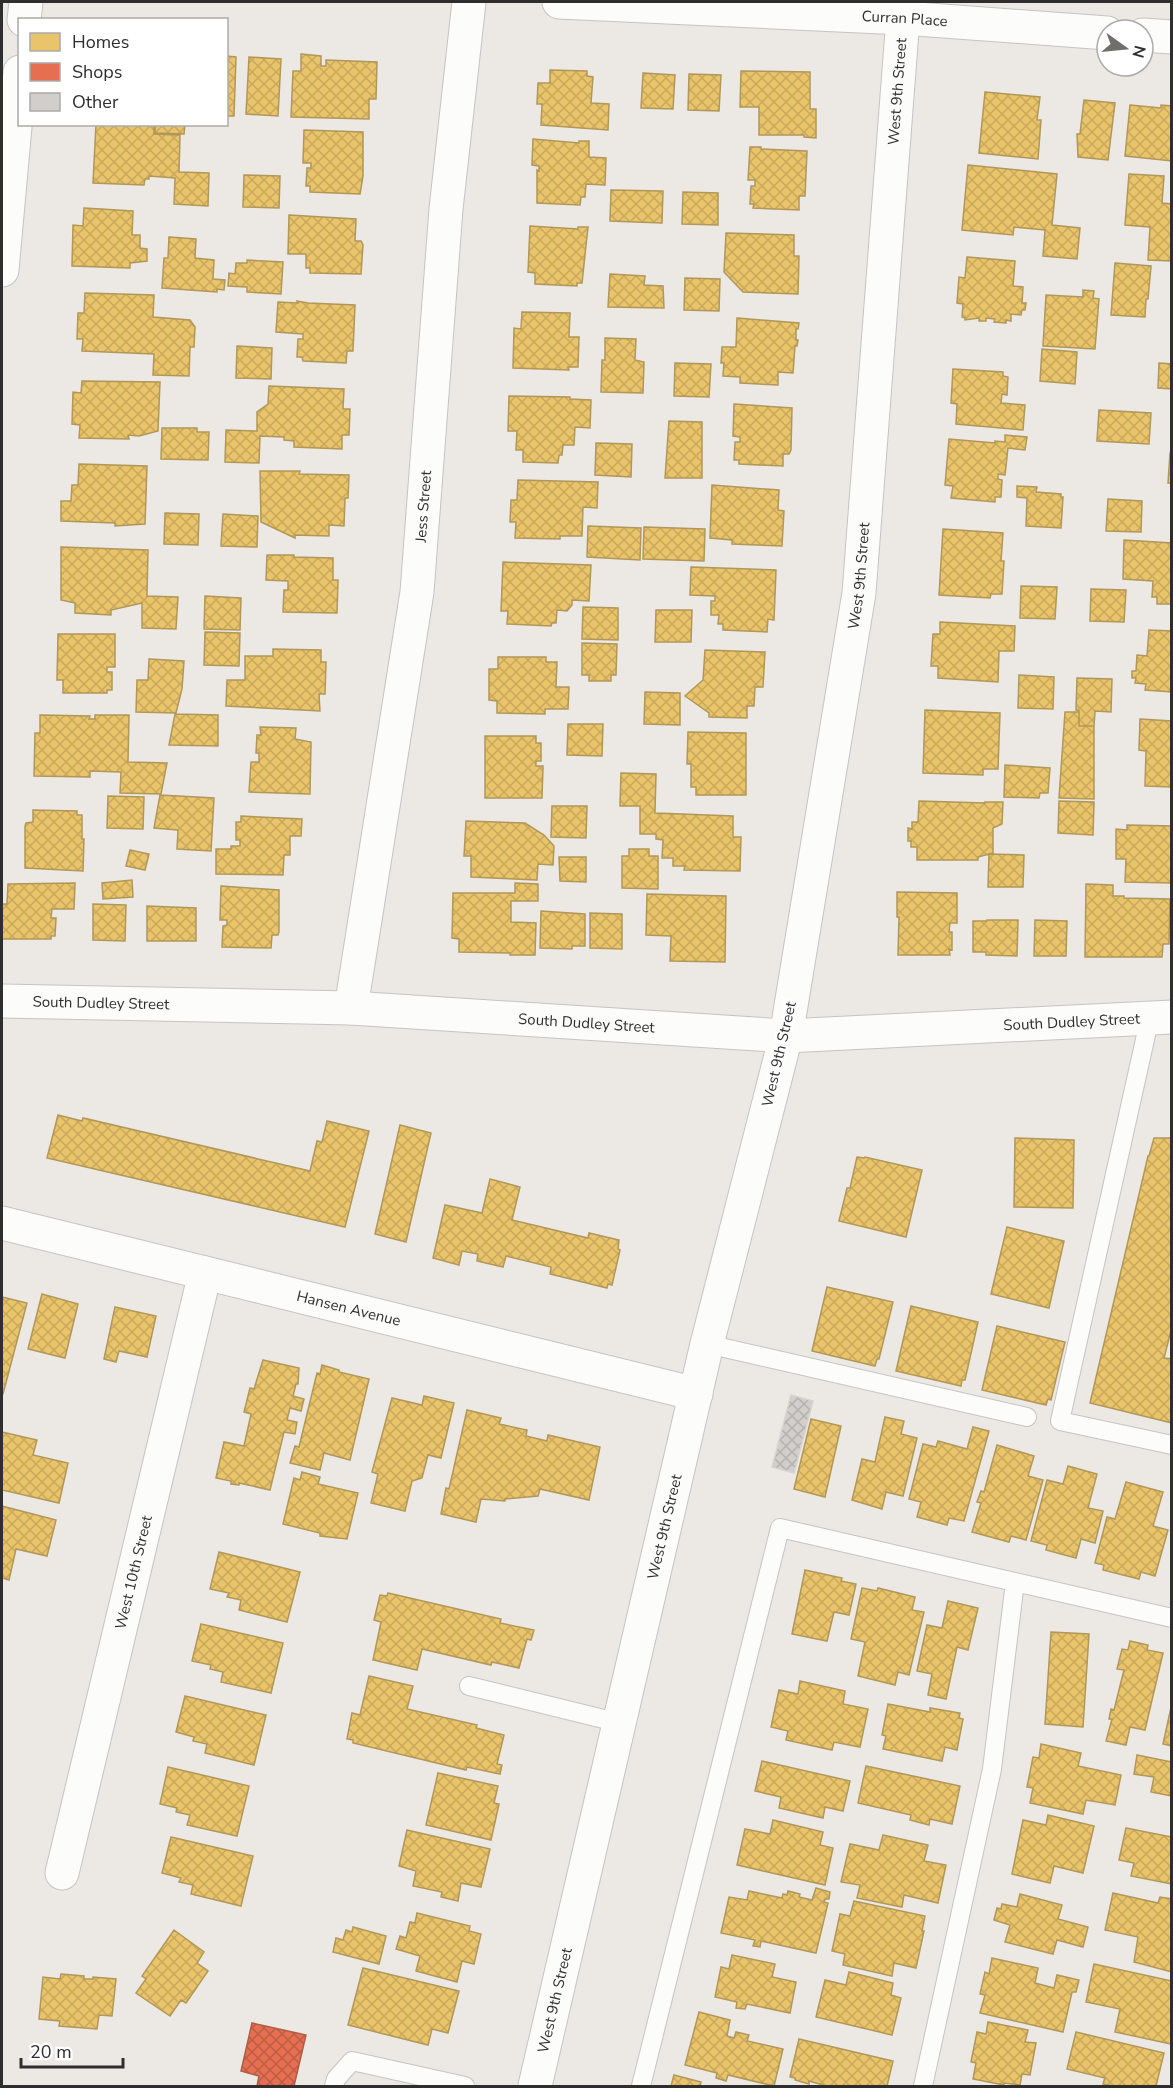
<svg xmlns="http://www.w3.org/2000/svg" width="1173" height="2088" font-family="'Nunito Sans',sans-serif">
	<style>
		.homes { fill: url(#homes-cross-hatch); stroke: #b19758; stroke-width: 1.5 }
		.shops { fill: url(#shops-cross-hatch); stroke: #b05c46; stroke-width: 1.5 }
		.building { fill: url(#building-cross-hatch); stroke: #d7d4d0; stroke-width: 1.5 }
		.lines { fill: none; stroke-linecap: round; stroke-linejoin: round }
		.service-casing { stroke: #c5c4c5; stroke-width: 20 }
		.minor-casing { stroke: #c5c4c5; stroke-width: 35 }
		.tertiary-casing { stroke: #c5c4c5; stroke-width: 35 }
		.service { stroke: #fcfcfb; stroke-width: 18 }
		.minor { stroke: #fcfcfb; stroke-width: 33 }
		.tertiary { stroke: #fcfcfb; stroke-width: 33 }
		.labels { text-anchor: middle; stroke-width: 6; stroke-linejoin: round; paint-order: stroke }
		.street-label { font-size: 15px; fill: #2e2e2e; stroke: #fff }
	</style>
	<defs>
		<pattern id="homes-cross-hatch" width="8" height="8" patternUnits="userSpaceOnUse" patternTransform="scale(1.5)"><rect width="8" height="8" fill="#e9c46a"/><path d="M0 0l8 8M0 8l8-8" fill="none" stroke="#c8a95c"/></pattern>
		<pattern id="shops-cross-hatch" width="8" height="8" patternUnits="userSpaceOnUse" patternTransform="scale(1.5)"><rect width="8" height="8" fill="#e76f51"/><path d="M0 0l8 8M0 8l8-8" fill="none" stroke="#bc5c44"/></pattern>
		<pattern id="building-cross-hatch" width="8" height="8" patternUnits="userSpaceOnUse" patternTransform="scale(1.5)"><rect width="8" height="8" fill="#d1cecb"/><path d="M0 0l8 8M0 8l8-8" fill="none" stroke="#b4b1af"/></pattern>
	</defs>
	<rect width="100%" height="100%" fill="#ece8e4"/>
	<path class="homes" d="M301,54L321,56V66H326V60L377,62L376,99H369V119L291,117L293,71H301Z
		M226,56L236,57L234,116H226Z
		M249,57L281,59L278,116L246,114Z
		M550,70L587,71V76L593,77L591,103L609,104L608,130L541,125L542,104H537L538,83H550Z
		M741,71L810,72V109H816V138L804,137V135H759V107H740Z
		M643,73L675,75L673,109L641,108Z
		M689,74L721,75L719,111L688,110Z
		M985,92L1040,97L1037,120H1041L1038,159L979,153Z
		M1084,100L1115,103L1108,160L1078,157L1077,134H1080Z
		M1130,105L1161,108V105L1172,106V161L1125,156Z
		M96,124H154V134L180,135L179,172L209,173L208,206L174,204L175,178L149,176V179H145L144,185L93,183Z
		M155,124H185L184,134L155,133Z
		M304,130L363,132V176L360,194L310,192V186H306L307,168H311V163H303Z
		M533,139L579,143V141H589V157L606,158L605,185L586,184L585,197H581L580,205L537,203V170L539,171V166L532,165Z
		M750,147H761V149L807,151L805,196H799V210L753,208L754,204H750L751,186H755V180H748Z
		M968,165L1057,174L1052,225L1080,228L1077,259L1043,256L1045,230L1014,227L1013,235L962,230Z
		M1129,174L1164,176L1162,203L1172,204V261L1148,260L1150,227L1125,225Z
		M244,175L280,176L279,208L243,207Z
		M611,190L663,191L662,223L610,221Z
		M683,192L718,193V225L682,224Z
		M84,208L133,211L132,235H140V248L147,249V261L130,263V268L72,266L73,225L83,226Z
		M289,215L356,219L355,241H361L363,245L361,274L310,273V268H306V254H288Z
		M530,226L578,229V227H588L582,283H577V286L535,284V273L528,272Z
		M726,233L794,235V256H799L798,294L743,292L724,272Z
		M169,237L196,239L195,258L214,260L213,279L225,280L224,290L217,289V292L162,288L164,258H168Z
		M967,257L1015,261L1013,286L1023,287L1022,303H1026L1025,310H1022L1021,315L1011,314V321L1006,320V323L994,322L995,319L986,318V321H979V318L965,320V318L962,317L963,304L957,303L959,277L965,278Z
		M247,260L283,262L281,294L247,292V287L228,286L229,273L235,274L236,263H247Z
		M1115,263L1151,266L1148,299H1146L1145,317L1111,315Z
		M610,274L645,276L644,285L663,286L664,308L608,307Z
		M685,278L720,279L719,311L684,310Z
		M1083,290L1094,291L1093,298L1099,299L1095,349L1043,346L1046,295L1083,297Z
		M85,293L154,295L153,317L190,320L195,327L194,347H190L189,376L153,375L154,354L82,351L83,339H77L78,313H84Z
		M297,301L308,303L355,305L353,351H347L346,363L303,361L302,357H297L298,339H303V334L276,332L278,302L298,303Z
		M522,312L570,313L569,337H579L578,367H568L569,370L513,368L514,328L521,329Z
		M737,318L799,323L798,329H796V340H798L797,346H795L793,373L778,372V385L740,383V377L723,376L724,363H721L722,347H736Z
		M605,338L636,339L635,360L644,362L643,393L601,392L602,360H605Z
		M237,346L272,348L271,379L236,378Z
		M1042,349L1077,352L1075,384L1040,381Z
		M675,363L711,364L709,397L674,396Z
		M1159,363L1172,364V389L1158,388Z
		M953,369L1003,372V376L1008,377L1007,395L1002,394L1001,403L1025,405L1023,430L956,424L957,404L951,403Z
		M82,381L160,382L158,431L139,436L128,435L129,439L79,438L80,425L72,424L73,392L81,393Z
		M269,386L344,389L343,409H350L349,435H342V449L294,447V441L284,440V437L260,436L259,463L225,462L226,430L257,431V412L268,404Z
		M509,396L570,397V399L591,400L590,428L575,427L574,445H563L562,455H559L558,463L523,462V450H516L517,431H508Z
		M734,404L792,408L791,450L789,454H783V466L739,464V460H734L735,442H740V437L733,436Z
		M1099,410L1151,413L1149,444L1097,441Z
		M669,421L702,422V478H665Z
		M162,428H197V432H209L208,460L161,459Z
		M1005,435L1027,437L1025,450L1008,448L1005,475L998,474V479L1002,480L1001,497H995V502L951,498L953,486L945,485L949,439L995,443V441L1005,442Z
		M596,443L632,444L631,477L595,475Z
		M1170,453H1172V483H1168Z
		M79,464L147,466L145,524L115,526V523L61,521V501H71L72,485H78Z
		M260,471H300L299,474L349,475L348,498H345L344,526L329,525V536L295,535V538L261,522Z
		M518,480L598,482L597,508L583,507L582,536H560V539L515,538L516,522H510L511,500H517Z
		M712,485L779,490L778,510L784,511L782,546L732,544V540L710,538Z
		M1017,486L1037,487L1036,492L1061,494V497H1063L1061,528L1026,526L1027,498L1017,497Z
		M1108,499L1142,501L1141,532L1106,531Z
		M165,513L199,514L198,545L164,544Z
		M223,514L258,516L257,547L221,546Z
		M588,526L641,528L640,560L587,557Z
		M644,527L705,529L704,561L643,559Z
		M943,529L1003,533L1001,561H1004L1002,594H991L990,598L939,595Z
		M1124,540L1172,543V604H1157V597H1152L1153,581L1123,579Z
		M61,547L148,550L147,596L178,597L176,629L142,628V603L111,610V615L75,613V603L61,600Z
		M267,555H294V557L333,558V580H338L337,613L283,612L284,590H288V581L266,580Z
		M503,562L591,565L589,601L572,600V605L567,611L557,610L556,623H552L551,626L507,624L508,611H501Z
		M691,567L776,570L774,620L768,619L767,632L723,630V624H718L719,615H711V601H715V596L690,595Z
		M1021,586L1057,587L1055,619L1020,618Z
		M1091,589L1126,590L1124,622L1090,621Z
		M205,596L241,598L240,630L204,629Z
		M583,607L618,608V640L582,639Z
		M656,610H692L691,642H655Z
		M940,622L1015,626L1014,651H999L998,682L938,678V666H931L933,634H940Z
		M1149,630L1172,631V692L1145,690L1146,684L1135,683L1136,678H1132V671H1136L1137,655L1147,656Z
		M205,632L240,633L239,666L204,665Z
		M58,634H115V667H107V672H112V690H107V693H63V680H57Z
		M582,643L617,644L616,675H611V681H589V675H582Z
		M273,649L321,650V662H326L325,694H319L320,711L226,706L227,680H245V656H273Z
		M705,650L765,652L763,687H755L754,706H747V718L709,717V713L685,696L703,680Z
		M498,657H546V662H557L556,687H569L568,709H545V714L497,713V701L489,700V669H498Z
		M149,659L184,661L182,689L176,713L136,712L137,680H148Z
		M1019,675L1054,677L1053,709L1018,708Z
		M1077,678L1112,679L1111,712L1095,711L1094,726H1079V711L1076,710Z
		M645,692L680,693V725L644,724Z
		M925,710L1000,713L998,769H983V775L923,773Z
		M1065,712H1079V726H1094V799L1059,798Z
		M175,714L218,715V746L169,745Z
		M40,715L90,716L89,719H95V715H129L128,762L167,763L161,794L120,793L121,772L90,771V777L34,776L35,733H40Z
		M1140,719L1172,721V787L1145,786L1146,751L1139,750Z
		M568,724H603L602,756L567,755Z
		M260,727L296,728L295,739L311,742L310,794L249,792L251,762H259V753H256L257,735H261Z
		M688,732L746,733V795H696V787H691V764H687Z
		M485,736H536V743H541V761H536V766H543L542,798H485Z
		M1005,765L1050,768L1048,793H1040L1039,798L1004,797Z
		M621,773L656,774L655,813L733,816V837H741L740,871L684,870L685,866H673V858H662L663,840L656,839V834H640V806H620Z
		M160,795L214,798L211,851L177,849L178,830L154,828Z
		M108,796L144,797L143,829L107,828Z
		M919,801L985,803V802H1003L1002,824L993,828V853L978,857V860H917V847H911V841H908V828L912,829V822H918Z
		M1059,801L1094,802L1093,835L1058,833Z
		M552,806H587L586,838L551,837Z
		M33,810L77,811V815H82V839H84L83,871L25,868V826L26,823L33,822Z
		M241,816L302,819L301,836H290V855H284L283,875L216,874V849H231V846H240V840H236V822H241Z
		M466,821L525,823L544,835L554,846L553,865L538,864L537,880L471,877V856H464Z
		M1127,825L1172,826V883L1125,882L1126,859H1116V829L1127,830Z
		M629,849H649V856H658V889L622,888V856H629Z
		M130,850L149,854L145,870L126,866Z
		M989,854L1024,855L1023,887H988Z
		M559,857H586V882L560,881Z
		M132,880L133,897L103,899L102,883Z
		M75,883L74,909H52L51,918H56L55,936H51V939H2V904H7L8,884Z
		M515,883L538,884V901H511V922L536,923L535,955H510V953L459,952V939L452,938L453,893H515Z
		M1086,884L1113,885V896H1124V898L1170,899L1169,944H1163L1162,957H1085Z
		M221,886L279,890V932L278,935H272L271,948L222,947L223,926L227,925V920H220Z
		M897,892L957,893V923H950L949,932H952V950L949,949L950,955H898L899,917H897Z
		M647,894L726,896L725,962L670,961L671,936L646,935Z
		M93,904L126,905L125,941L93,940Z
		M147,906L196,908V941H147Z
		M541,911L585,914V946H572V949L540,948Z
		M590,913L622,914V949L590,948Z
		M987,920H1018L1017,956L986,955V952H973V921H986Z
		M1035,920L1067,921L1066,956H1034Z
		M58,1115L82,1121L83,1118L310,1171L317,1141L322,1142L327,1121L369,1131L345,1227L47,1158Z
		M400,1125L431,1133L406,1242L375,1234Z
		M1015,1138L1074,1140L1073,1208L1014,1207Z
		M1154,1138H1172V1327L1164,1358L1172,1359V1423L1090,1403L1148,1156H1149Z
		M857,1157L864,1158L865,1157L922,1170L906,1237L839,1221L847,1188H850Z
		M490,1179L520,1187L512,1220L588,1238L589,1233L619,1240L618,1249L620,1250L612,1285L608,1284L607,1288L550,1274L551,1267L506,1256L503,1267L477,1261L478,1254L462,1251L459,1265L433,1258L445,1205L482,1213Z
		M1007,1227L1064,1241L1049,1308L991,1294Z
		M827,1287L893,1302L879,1359H877L875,1366L812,1351Z
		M42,1294L78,1304L65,1358L28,1349Z
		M2,1297L27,1303L3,1394H2Z
		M911,1306L978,1322L965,1380H962L961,1386L896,1371Z
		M115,1307L156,1316L147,1357L119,1351L116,1362L104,1359Z
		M997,1326L1065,1342L1051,1400L1048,1399L1046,1405L982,1390Z
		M263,1360L299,1368L298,1384H296L293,1396L304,1399L301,1411L290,1408L287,1420L297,1422L295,1434L284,1432L270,1490L239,1483V1485L231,1484V1481L216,1478L224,1442L244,1446L251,1414L244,1412L250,1388L254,1389Z
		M322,1365L339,1370V1372L369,1379L350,1460L324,1453L320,1470L290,1463L295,1446L299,1447L317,1373L320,1374Z
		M424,1396L454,1403L441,1458L428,1455L422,1478L412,1481L405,1511L371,1503L378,1474L372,1472L392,1398L422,1405Z
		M467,1410L501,1418L499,1424L527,1430L526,1436L547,1441L548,1435L600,1447L589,1500L540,1489L538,1496L505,1499V1501L481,1499L476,1522L441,1514L446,1488L449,1489Z
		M885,1417L904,1421L901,1434L917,1438L903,1496L886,1492L882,1509L852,1500L862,1459L875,1462Z
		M811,1419L841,1426L825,1497L794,1489Z
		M973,1427L989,1431L964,1521L949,1518L947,1525L917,1517L921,1502L909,1499L923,1444L936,1447L938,1441L967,1449Z
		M2,1432L37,1440L33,1455L68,1463L59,1503L2,1490Z
		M997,1445L1034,1456L1028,1476L1043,1480L1026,1540L1011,1536L1009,1542L972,1532L981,1503L977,1502L981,1491L984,1492Z
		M1068,1466L1097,1474L1088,1508L1103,1511L1095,1543L1081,1539L1076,1558L1046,1550L1047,1545L1031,1541L1047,1480L1063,1484Z
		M302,1472L320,1477L318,1484L358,1493L347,1539L320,1536V1533L283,1524L294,1478L300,1480Z
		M1126,1482L1163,1492L1153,1526L1168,1530L1155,1576L1141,1572L1139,1579L1103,1570L1104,1565L1095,1563L1107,1517L1115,1519Z
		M2,1506L56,1520L47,1556L16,1549L9,1580L2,1578Z
		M219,1552L300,1572L287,1622L239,1610L241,1600L227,1597L229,1593L210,1589Z
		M805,1570L842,1578L841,1581L856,1584L849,1615L834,1612L827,1641L792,1634Z
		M862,1588L877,1591L878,1588L915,1597L912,1610L924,1612L909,1675L898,1672L895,1685L858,1676L865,1642L851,1639Z
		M388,1593L501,1619L500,1623L534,1630L531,1640L527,1639L519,1668L492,1662L491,1665L422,1649L417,1670L373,1660L381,1622L374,1620L380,1595L387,1596Z
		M948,1601L978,1608L968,1650L957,1647L946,1699L928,1695L932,1674L917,1671L927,1625L942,1628Z
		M201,1624L283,1643L271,1693L221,1682L223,1672L210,1669L211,1665L192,1661Z
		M1051,1632L1089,1634L1083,1727L1045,1724Z
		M1130,1641L1148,1645L1147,1650L1163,1653L1145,1730L1130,1727L1126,1745L1106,1741L1112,1719H1109L1111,1709L1114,1710L1124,1670L1117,1669L1122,1649L1128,1650Z
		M369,1676L413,1686L407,1709L477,1725L476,1728L504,1735L497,1764L502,1765L500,1774L467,1767L466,1770L353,1743V1740L347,1739L352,1713L360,1715Z
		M800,1681L845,1691L843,1704L868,1709L860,1747L834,1742L832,1750L786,1740L788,1731L771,1727L779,1690L798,1694Z
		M185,1696L266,1715L254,1765L205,1753L207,1744L193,1741L194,1737L176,1732Z
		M1172,1703V1746L1163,1744Z
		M888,1704L930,1712V1708L960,1713L959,1718L963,1719L957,1750L945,1747L942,1761L883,1749L886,1736L882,1735Z
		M1041,1744L1081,1753L1078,1766L1121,1775L1115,1805L1086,1800L1083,1814L1030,1803L1033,1788L1027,1787L1033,1757L1039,1758Z
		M1137,1755L1172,1762V1796L1151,1792L1154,1777L1134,1774Z
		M762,1761L850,1781L843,1811L825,1807L823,1818L779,1808L781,1797L755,1791Z
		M866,1766L960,1786L952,1824L930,1819L929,1825L910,1820L911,1815L858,1803Z
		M168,1767L249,1786L237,1836L187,1825L190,1815L176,1812L177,1808L160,1804Z
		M438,1773L498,1786L494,1803L499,1804L491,1840L426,1825Z
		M1048,1815L1094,1826L1083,1873L1054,1866L1050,1883L1012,1874L1023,1820L1046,1825Z
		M773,1820L823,1832L820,1845L833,1848L825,1885L737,1865L745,1829L770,1834Z
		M1126,1828L1172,1837V1884L1131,1876L1134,1863L1119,1860Z
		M407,1830L490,1849L481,1887L461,1883L458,1901L441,1897L442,1892L413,1886L416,1871L399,1866Z
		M883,1835L928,1845L924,1861L946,1865L938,1903L904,1895L902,1907L857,1898L860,1885L841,1882L850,1844L879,1850Z
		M171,1837L253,1856L241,1906L191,1894L193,1885L179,1882L181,1878L162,1873Z
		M816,1888L830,1892L829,1899H825L824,1902L828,1903L816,1953L761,1941L760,1947L753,1946L755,1940L721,1933L729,1897L747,1900L749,1891L782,1898L783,1894L787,1895L788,1891L800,1894L799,1897L812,1900Z
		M1113,1893L1158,1903L1160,1897L1172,1899V1972L1134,1962L1138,1937L1105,1930Z
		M1020,1894L1062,1905L1058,1919L1088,1927L1083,1947L1057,1940L1053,1954L1005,1942L1010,1925L994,1920L997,1908L1001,1909L1002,1904L1017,1907Z
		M854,1901L925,1916L922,1931H924L916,1968L894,1963L892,1976L843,1965L845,1954L832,1951L840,1914L850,1916Z
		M417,1913L470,1926L469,1931L481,1934L474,1964L462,1961L457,1982L416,1971L420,1956L396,1949L400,1936L406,1938L410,1922L415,1923Z
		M353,1927L386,1936L379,1964L333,1952L336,1938L343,1940L346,1930L352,1932Z
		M174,1930L204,1952L197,1963L208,1971L186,2003L181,2000L170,2016L136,1993L146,1979L142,1976Z
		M732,1955L775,1964L772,1977L796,1982L790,2013L747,2004L745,2009L736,2008L737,2002L715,1997L721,1967L729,1969Z
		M992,1958L1038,1968L1035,1983L1054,1988L1057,1975L1079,1980L1076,1992H1072L1063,2032L980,2013L985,1995L980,1994L985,1972L989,1974Z
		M1094,1964L1172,1981L1171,2044L1115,2032L1120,2009L1086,2002Z
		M363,1968L459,1991L448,2033L432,2029L428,2045L348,2025Z
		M849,1972L893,1983L891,1995L901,1998L892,2035L816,2017L825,1980L846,1985Z
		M61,1974L84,1976V1979H93V1977L116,1979L112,2016L99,2015L97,2029L59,2026L60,2021L39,2019L43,1977L60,1979Z
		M699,2012L730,2020L727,2036L734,2038L736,2032L749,2035L747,2041L783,2049L774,2086L728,2075L726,2081L716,2078L717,2073L685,2065Z
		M988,2022L1028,2030L1025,2042L1036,2043L1030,2075L1022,2074L1020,2085L1004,2083V2085L973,2079L976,2063L971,2062L977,2032L986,2034Z
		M1076,2032L1164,2053L1156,2086H1113L1103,2084L1105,2078L1067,2069Z
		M799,2039L893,2061L887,2086H823V2085L809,2081V2084L795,2080V2078L790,2077Z
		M674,2075L701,2082L700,2086H671Z"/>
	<path class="shops" d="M252,2023L306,2035L294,2086H257L259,2076L241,2071Z"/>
	<path class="building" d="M791,1395L813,1401L794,1473L772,1467Z"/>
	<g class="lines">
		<defs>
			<path id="service" d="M1150,1017L1060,1421L1172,1445
				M707,1344L1027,1417
				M469,1686L620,1723
				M334,2086L336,2079L352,2061L465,2086
				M641,2086L780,1528L1172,1618
				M923,2086L992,1769L1015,1582"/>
			<g id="minor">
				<path id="s1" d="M559,2L903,18L1107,33"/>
				<path d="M24,20L26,2"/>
				<path d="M1143,35L1172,37"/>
				<path d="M2,270L20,72"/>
				<path id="s2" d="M351,1008L417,592L446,209L469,2"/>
				<path id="s3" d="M786,1036L859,593L903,18L906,2"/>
				<path id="s4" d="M62,1873L205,1273"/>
			</g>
			<g id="tertiary">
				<path id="s5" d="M2,1001L351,1008L786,1036L1172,1017"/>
				<path id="s6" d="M2,1223L696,1394"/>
				<path id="s7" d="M535,2086L707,1344L786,1036"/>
			</g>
		</defs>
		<use href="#service" class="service-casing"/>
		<use href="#minor" class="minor-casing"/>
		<use href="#tertiary" class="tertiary-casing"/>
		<use href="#service" class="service"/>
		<use href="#minor" class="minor"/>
		<use href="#tertiary" class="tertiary"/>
	</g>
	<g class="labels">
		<g class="street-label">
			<text dy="5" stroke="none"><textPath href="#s1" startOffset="346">Curran Place</textPath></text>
			<text dy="5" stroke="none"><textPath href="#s3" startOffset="952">West 9th Street</textPath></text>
			<text dy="5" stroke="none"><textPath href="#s2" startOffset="507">Jess Street</textPath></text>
			<text dy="5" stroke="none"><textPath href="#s3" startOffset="466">West 9th Street</textPath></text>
			<text dy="5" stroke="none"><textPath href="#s5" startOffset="99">South Dudley Street</textPath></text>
			<text dy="5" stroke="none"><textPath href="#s5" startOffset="1071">South Dudley Street</textPath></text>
			<text dy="5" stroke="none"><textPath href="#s5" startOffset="585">South Dudley Street</textPath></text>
			<text transform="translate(779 1054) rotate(-77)" y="5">West 9th Street</text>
			<text dy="5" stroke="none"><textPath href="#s6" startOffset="357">Hansen Avenue</textPath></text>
			<text dy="5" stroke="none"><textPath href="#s7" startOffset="574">West 9th Street</textPath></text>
			<text dy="5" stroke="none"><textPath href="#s4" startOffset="309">West 10th Street</textPath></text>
			<text dy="5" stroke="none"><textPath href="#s7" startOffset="88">West 9th Street</textPath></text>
		</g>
	</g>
	<rect width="1173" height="2088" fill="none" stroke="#2e2e2e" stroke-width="6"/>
	<rect x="18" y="18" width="210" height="108" fill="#ffffff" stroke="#ababab" stroke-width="1.5"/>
	<rect x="30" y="33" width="30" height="18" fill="#e9c46a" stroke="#ababab" stroke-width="1.5"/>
	<text x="72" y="48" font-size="18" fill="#2e2e2e">Homes</text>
	<rect x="30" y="63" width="30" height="18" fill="#e76f51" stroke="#ababab" stroke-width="1.5"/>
	<text x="72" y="78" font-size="18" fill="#2e2e2e">Shops</text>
	<rect x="30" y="93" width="30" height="18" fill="#d1cecb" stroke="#ababab" stroke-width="1.5"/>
	<text x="72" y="108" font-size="18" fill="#2e2e2e">Other</text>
	<g transform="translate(1125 48) rotate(105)"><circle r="28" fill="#ffffff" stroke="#ababab" stroke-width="1.5"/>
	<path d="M0-4.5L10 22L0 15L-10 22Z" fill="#706f6e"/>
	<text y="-9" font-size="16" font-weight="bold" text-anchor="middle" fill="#2e2e2e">N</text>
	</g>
	<path d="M21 2058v9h102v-9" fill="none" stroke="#2e2e2e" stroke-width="3"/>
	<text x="30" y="2058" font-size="18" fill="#2e2e2e" stroke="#ffffff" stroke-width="4.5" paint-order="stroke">20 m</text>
</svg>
